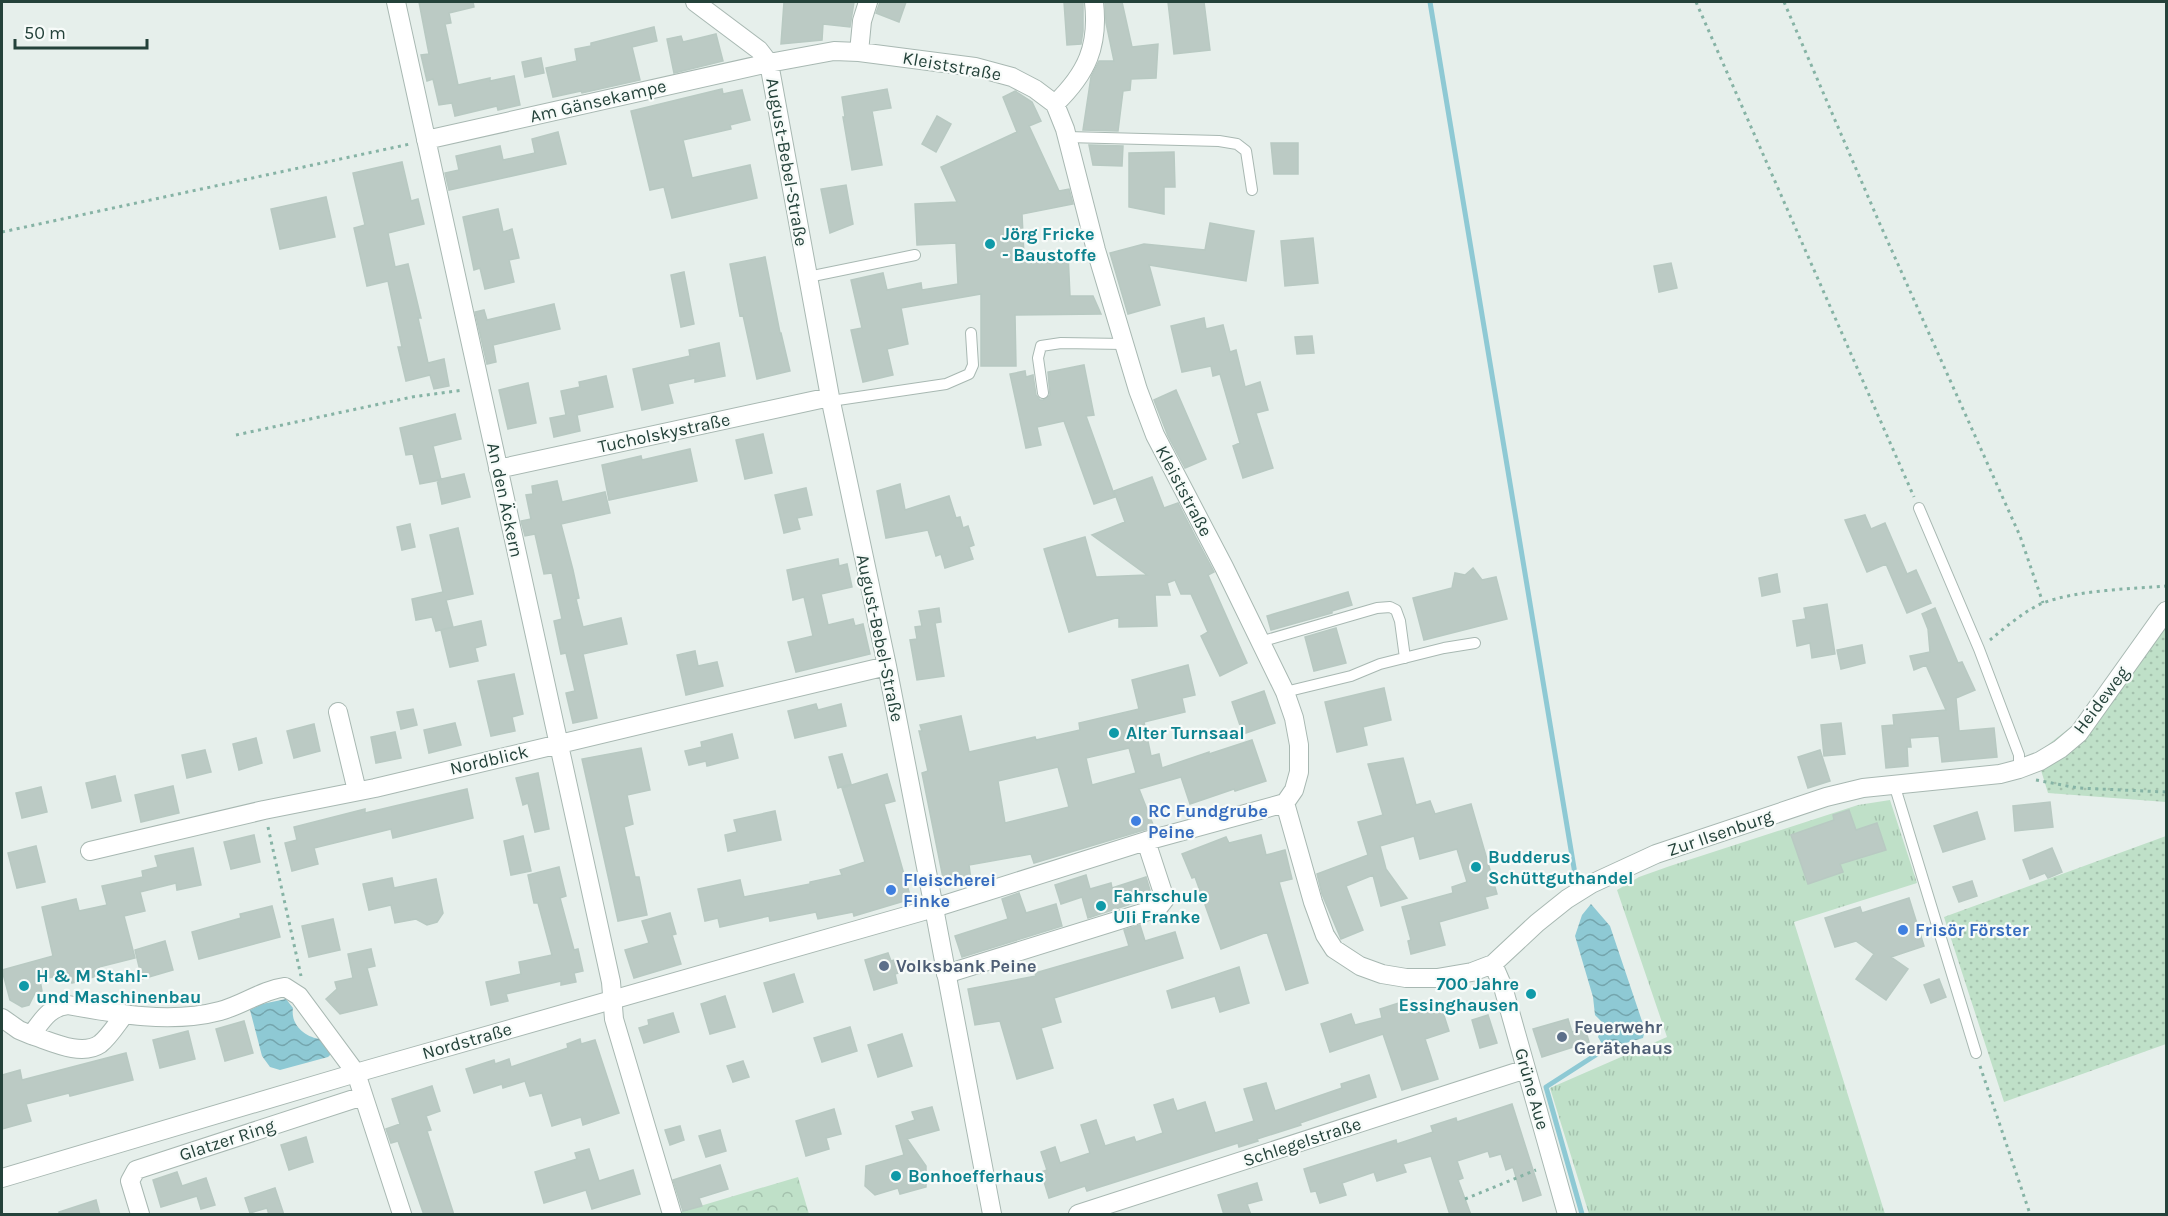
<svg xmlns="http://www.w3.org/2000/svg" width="2168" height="1216" font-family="Karla,sans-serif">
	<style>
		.grass { fill: url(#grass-tufts) }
		.park { fill: url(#park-crowns) }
		.garden { fill: url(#garden-dots) }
		.water { fill: url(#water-waves) }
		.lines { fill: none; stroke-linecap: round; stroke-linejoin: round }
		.stream { stroke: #8ec9d4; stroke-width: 5 }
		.building { fill: #bbcac4; stroke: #b8c9c2; stroke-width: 1.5; fill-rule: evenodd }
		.service-casing { stroke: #a8b8b2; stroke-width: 12 }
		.minor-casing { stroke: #a8b8b2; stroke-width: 20 }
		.tertiary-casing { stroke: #a8b8b2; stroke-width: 20 }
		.path { stroke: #86b3a5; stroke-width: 3; stroke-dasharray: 3 4.5; stroke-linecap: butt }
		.service { stroke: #fff; stroke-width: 10 }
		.minor { stroke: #fff; stroke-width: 18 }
		.tertiary { stroke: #fff; stroke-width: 18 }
		.culture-dot { fill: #0f9aa8; stroke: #f7fbf9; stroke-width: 2 }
		.shop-dot { fill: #3f7fe0; stroke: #f7fbf9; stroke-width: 2 }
		.service-dot { fill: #5c6f8a; stroke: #f7fbf9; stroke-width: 2 }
		.labels { text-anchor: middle; stroke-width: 4.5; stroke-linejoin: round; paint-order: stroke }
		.street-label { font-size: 18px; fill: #24423a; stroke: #f7fbf9 }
		.culture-label { font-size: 18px; font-weight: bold; fill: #0d838f; stroke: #f7fbf9; text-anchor: start }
		.shop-label { font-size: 18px; font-weight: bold; fill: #366cbe; stroke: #f7fbf9; text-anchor: start }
		.service-label { font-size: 18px; font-weight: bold; fill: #4e5e75; stroke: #f7fbf9; text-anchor: start }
	</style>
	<defs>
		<pattern id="grass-tufts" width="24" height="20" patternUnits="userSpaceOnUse" patternTransform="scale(1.5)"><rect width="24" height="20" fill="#bfe0c8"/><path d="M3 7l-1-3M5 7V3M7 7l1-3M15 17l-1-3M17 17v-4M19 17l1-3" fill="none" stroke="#a4c1ad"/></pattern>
		<pattern id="park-crowns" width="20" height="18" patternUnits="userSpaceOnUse" patternTransform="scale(1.5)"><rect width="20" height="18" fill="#bfe0c8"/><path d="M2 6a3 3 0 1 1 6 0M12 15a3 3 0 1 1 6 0" fill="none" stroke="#a4c1ad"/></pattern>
		<pattern id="garden-dots" width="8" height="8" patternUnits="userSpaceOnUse" patternTransform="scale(1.5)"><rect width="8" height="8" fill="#bfe0c8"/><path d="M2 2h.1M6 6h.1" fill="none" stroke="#a4c1ad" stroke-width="1.8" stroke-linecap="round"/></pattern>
		<pattern id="water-waves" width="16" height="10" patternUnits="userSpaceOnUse" patternTransform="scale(1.5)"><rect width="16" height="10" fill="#8ec9d4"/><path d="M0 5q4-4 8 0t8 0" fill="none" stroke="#74a5ad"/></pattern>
	</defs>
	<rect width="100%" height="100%" fill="#e6efeb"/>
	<path class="grass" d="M1890,800L1917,883L1794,922L1885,1214H1589L1550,1088L1667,1037L1617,890L1639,877L1670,866L1858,805Z"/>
	<path class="park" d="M798,1177L809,1214H681L680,1212Z"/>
	<path class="garden" d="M2166,602V802L2048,793L2036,754L2076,723L2146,624Z
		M2166,836V1044L2004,1102L1944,917Z"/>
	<path class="water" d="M1591,904L1610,926L1645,1030L1643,1038L1605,1049L1598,1037L1603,1023L1595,1015L1593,997L1575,936L1582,915Z
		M286,999L293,1008C290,1025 306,1038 321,1039L331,1054L328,1057L280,1070L270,1067L262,1056L250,1010L262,1004Z"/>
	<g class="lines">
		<path class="stream" d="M1430,2L1575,874
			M1582,1214L1546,1087L1605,1049L1608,1043"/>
	</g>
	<path class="building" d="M419,2H473L474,7L449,13L451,23L445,24L458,85L490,78V81L514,76L520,105L498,110L497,106L455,116L452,103L439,105L433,79L427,81L421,55L429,54Z
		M784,2H854L850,27L823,24L822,40L781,44Z
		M880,2H906L899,22L876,13Z
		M1064,2H1083V31L1081,44L1067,45Z
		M1105,2H1122L1132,47L1158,44L1156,78L1131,79L1130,90L1123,91L1118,131L1083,130L1091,77L1099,61H1114L1106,23Z
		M1168,2H1204L1210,50L1174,54Z
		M654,27L657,41L632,47L640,80L582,93L581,91L553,97L546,68L577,61L575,49L591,46V43Z
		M716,34L723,61L674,73L667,39L681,36L683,42Z
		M541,58L544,73L525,77L522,62Z
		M722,89L723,94L742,90L750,120L730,125L731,129L683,140L692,178L750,165L757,198L672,218L664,187L650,190L631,111Z
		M887,89L891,108L872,111L882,165L852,170L843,117H845L842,97Z
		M1015,91L1032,102L1041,121L1029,126L1059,191L1069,189L1073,204L1022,214L1024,256L1068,253L1070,296H1093L1101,314L1015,315L1016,366H981V294L901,308L908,344L887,349L893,375L863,382L851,330L862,328L851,280L883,273L887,290L921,283L922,290L958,284L956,243L917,245L915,204L957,202L941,167L1017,132L1003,97Z
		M937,116L951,124L936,152L922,144Z
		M558,132L566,164L449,190L445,173L459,170L456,156L500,146L503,160L535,153L532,139Z
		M1271,143H1298V174H1274Z
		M1089,145L1123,146L1122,166L1093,165Z
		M1174,152L1175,187H1164V214L1129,207V153Z
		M402,162L411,201L418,199L424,224L388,233L395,267L408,264L421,318H418L428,363L444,359L449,386L434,389L430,375L406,381L398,347H402L388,281L367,286L354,228L365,225L353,173Z
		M846,185L853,224L830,233L821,189Z
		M326,197L335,237L280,249L271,209Z
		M498,209L503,232L512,229L519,258L509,260L514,282L485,289L480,268L474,270L463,217Z
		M1210,223L1254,231L1246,281L1149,265L1160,305L1128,314L1110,253L1144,244L1205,250Z
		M1313,238L1318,283L1285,286L1281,241Z
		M765,257L780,333H781L790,371L757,379L743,315L740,316L730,264Z
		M1671,263L1677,288L1659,292L1654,266Z
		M684,272L694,324L681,327L671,275Z
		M554,304L560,329L493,345L496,362L487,364L475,312L484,310L487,320Z
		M1204,318L1206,329L1223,325L1230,352L1236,350L1245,387L1260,382L1268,410L1256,413L1273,468L1243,478L1233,446L1240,443L1220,374L1213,376L1211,366L1182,372L1171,326Z
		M1312,336L1314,353L1297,354L1295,337Z
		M719,343L725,376L695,382V378L668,384L673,403L642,410L633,369L690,356L689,350Z
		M1084,365L1094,415L1086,416L1115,497L1094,504L1064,421L1037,427L1041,445L1026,448L1010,374L1025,371L1026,377L1033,375L1036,395L1040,400H1043L1050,395L1048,372Z
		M606,376L613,407L577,415L580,431L554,437L550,418L566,415L561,391L580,387L579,382Z
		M528,383L536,423L508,429L499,390Z
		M1176,390L1206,459L1185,468L1168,436L1154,400Z
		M455,414L461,439L433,446L441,480L420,484L413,454L406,455L400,428Z
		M763,434L772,473L745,479L736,440Z
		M690,449L697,481L609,500L602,465L641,456L642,460Z
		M464,474L470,497L442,504L437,480Z
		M1152,477L1164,508L1178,503L1195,536L1214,572L1208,575L1247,663L1220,676L1201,636L1208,632L1191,594H1181L1175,580L1167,583L1170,595H1155L1157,626L1119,627V617L1069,632L1044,549L1085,537L1096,577L1147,575L1092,535L1125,522L1114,491Z
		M557,481L562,502L605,492L610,513L561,524L573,570L579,598L576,599L583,627L621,618L627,644L583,654L597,718L573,723L566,693L575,691L566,653L561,654L554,621L562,619L552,573L544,574L535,534L525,536L521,521L531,519L526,495L533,494L532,486Z
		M900,484L905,510L949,496L956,518L960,517L963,528L968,526L974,545L969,547L973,559L945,568L941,554L936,556L928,530L886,538L877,491Z
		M806,488L812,515L797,518L800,529L784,533L775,495Z
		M1865,515L1871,529L1885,523L1907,574L1916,570L1931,603L1907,613L1886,564L1867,572L1845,520Z
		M410,524L415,547L402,550L397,527Z
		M458,528L473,594L446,600L453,627L436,631L432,617L416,620L412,599L443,592L430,535Z
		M838,559L839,566L847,564L852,587L821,594L828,625L853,619L855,626L863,624L870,654L796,672L788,642L813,636L804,597L793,600L787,570Z
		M1473,568L1482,580L1496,577L1507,619L1424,640L1413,598L1452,588L1455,573L1465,575Z
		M1777,574L1780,592L1762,596L1759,578Z
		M1348,592L1352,605L1332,611V613L1271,630L1267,616Z
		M1827,604L1835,654L1812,658L1810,643L1797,646L1793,621L1806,619L1804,608Z
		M939,608L941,622L935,623L944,676L917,680L910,640L917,639L915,627L922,626L919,611Z
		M1935,608L1958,663L1962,662L1975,690L1956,698L1959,731L1994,728L1997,757L1942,762L1939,736L1910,738L1911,747H1907L1908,766L1886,768L1882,726L1894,725L1893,715L1946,710L1926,665L1914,670L1910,656L1930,652L1928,629L1922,614Z
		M481,621L486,645L475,648L478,661L450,667L441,630Z
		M1336,628L1346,663L1314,671L1305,637Z
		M1862,645L1865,663L1841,669L1837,650Z
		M695,651L698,666L717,662L723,686L686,695L677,655Z
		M1188,665L1195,695L1182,698L1185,712L1144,722L1151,756L1159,754L1162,768L1209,752V754L1252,740L1266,781L1235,791L1234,789L1190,804L1181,777L1139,789L1154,827L1034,863L1031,854L969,865L971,880L957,885L943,878L922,773L928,771L919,731H922L920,725L961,716L969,752L1035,737L1036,740L1080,730L1079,723L1139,709L1132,680ZM1129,748L1136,773L1092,785L1086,758ZM1058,767L1069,807L1005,823L998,781Z
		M514,674L523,714L512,717L515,731L491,736L478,681Z
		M1384,688L1391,720L1363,727L1367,745L1337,752L1325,702Z
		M1264,691L1275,723L1243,734L1232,702Z
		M816,704L818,710L841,704L846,726L795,738L788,711Z
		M413,709L417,725L401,729L397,712Z
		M455,723L461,745L429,753L424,730Z
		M1841,723L1845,754L1824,756L1821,725Z
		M314,724L320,751L294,758L287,731Z
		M395,732L401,758L376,763L371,737Z
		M732,734L738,758L707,766L706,761L689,765L685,751L702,747L701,742Z
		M256,738L262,763L239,770L233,744Z
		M641,748L650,790L627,795L633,824L624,827L635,877H639L647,915L618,921L582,759Z
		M205,750L211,772L187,778L182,755Z
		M1820,750L1830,781L1808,788L1798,757Z
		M842,754L851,784L838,788L829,757Z
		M1403,758L1416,805L1430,801L1435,814L1471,804L1497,894L1485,897L1488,908L1439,922L1445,945L1411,954L1408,941L1411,940L1402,907L1453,893L1452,887L1467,882L1457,849L1420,859L1414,836L1380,846L1386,869L1407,898L1381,906L1373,875L1346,886L1363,930L1341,939L1322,894L1317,874L1368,855L1358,822L1383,815L1368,764Z
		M538,773L549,829L535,832L528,803L523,805L516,778Z
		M887,774L895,801L884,804L911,899L854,916L853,912L818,919L816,912L770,921L769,916L720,927L718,918L705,921L698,889L740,880L744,897L810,884V882L842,875L840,870L865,862L842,788Z
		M115,776L121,801L92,808L86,783Z
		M173,786L179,813L141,822L135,795Z
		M41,787L47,812L22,818L16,793Z
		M467,789L473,818L393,838L391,829L314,848L318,864L292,871L285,843L297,840L294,827L365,809V813Z
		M2050,802L2053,827L2015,831L2013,806Z
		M1849,810L1856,830L1877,823L1886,850L1840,864L1843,872L1808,884L1791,835L1834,820L1833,815Z
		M775,811L781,840L728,851L725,835L737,832L734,820Z
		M1977,812L1985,839L1943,852L1934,826Z
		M254,835L260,862L231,869L224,842Z
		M1261,835L1266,855L1285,850L1292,879L1279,882L1308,983L1286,990L1267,932L1221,949L1195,877L1192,878L1182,854L1226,837L1229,843Z
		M523,836L531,871L511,875L504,841Z
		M36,846L45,882L17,888L8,853Z
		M193,848L201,885L177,890L176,883L140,892L145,911L124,916L135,958L99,967L101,975L72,983L69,973L40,980L42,991L35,993L29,1005L22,1007L10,1000L2,970L53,956L42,907L76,899L79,911L107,905L102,886L143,877L142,871L158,867L155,856Z
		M2052,848L2062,872L2048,878L2045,873L2030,879L2023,860Z
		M559,867L566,896L560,898L574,950L578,949L583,971L574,973L576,982L561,985V981L506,994L508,1001L491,1005L486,982L521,974L519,962L552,955L538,903H534L528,875Z
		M1086,875L1090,889L1111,883L1112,888L1146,877L1152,897L1088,918L1082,897L1061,904L1055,885Z
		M392,878L394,888L436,879L443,913L437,922L427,925L416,919L395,923L391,905L369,910L363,884Z
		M1972,881L1977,896L1959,902L1953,887Z
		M1019,893L1026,913L1056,904L1062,926L962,957L955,936L1008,919L1002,899Z
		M1909,898L1924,946L1891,957L1908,969L1886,1000L1856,979L1874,954L1856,941L1835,947L1825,918L1860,907L1862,913Z
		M272,906L280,937L199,959L192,932L241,918L240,914Z
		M670,913L676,934L672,935L681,964L634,978L625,950L649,943L642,921Z
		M333,919L340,950L309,957L302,926Z
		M1140,925L1145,941L1175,932L1183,958L1054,998L1061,1022L1041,1028L1053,1068L1017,1079L1000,1021L975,1025L968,989L1036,976L1035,973L1129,946L1124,930Z
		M165,941L173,970L142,979L135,950Z
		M371,949L375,966L367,968L377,1005L340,1014L326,999L337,989L335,982L353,978L348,954Z
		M888,953L891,961L898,959L902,972L895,974L897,983L874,990L865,960Z
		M1239,967L1249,1003L1220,1012L1215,996L1172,1008L1167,991Z
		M794,974L803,1002L773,1012L764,983Z
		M1939,979L1946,997L1931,1003L1924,985Z
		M725,996L735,1027L710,1034L701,1004Z
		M1402,1002L1406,1014L1440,1003L1449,1031L1425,1039L1438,1079L1402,1090L1383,1034L1330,1052L1321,1024L1351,1014L1355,1025L1382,1018L1380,1009Z
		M673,1013L679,1032L644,1043L639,1028L649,1025L648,1020Z
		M1488,1015L1497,1043L1480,1048L1472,1020Z
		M1568,1019L1572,1032L1585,1028L1589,1042L1542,1057L1533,1029Z
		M244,1021L253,1053L225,1061L216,1029Z
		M850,1027L857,1051L822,1062L814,1038Z
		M188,1031L195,1059L160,1068L153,1040Z
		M902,1034L912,1066L878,1077L868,1045Z
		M580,1039L581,1044L595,1040L619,1113L583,1125L581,1117L552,1126L542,1093L530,1096L525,1081L503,1088L502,1084L474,1093L466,1069L494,1060L495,1064L509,1059L511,1067L568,1048L567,1044Z
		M126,1053L133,1080L70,1096L69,1093L26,1104L31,1121L2,1129V1075L20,1070L22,1080Z
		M743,1061L749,1077L733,1082L727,1066Z
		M1369,1075L1376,1097L1300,1123L1301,1125L1257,1139L1258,1141L1239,1147L1238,1143L1087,1191L1085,1186L1049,1198L1041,1172L1047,1170L1041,1152L1055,1147L1060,1163L1090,1153L1081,1125L1096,1120L1105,1146L1134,1137L1136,1142L1163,1133L1154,1105L1173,1099L1177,1111L1205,1102L1215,1133L1254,1121L1244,1089L1266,1083L1275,1111L1342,1088L1341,1084Z
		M432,1086L440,1111L426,1116L431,1130L427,1131L454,1215H424L398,1141L391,1143L386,1129L400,1124L392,1099Z
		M1512,1104L1541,1195L1523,1201L1513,1167L1506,1170L1501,1154L1490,1157L1488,1151L1457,1161L1463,1178L1458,1180L1471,1215H1450L1431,1156L1403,1164L1406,1172L1377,1181L1374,1172L1342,1183L1346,1195L1320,1203L1316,1191L1311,1192L1304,1169L1396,1140L1397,1144L1433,1132L1431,1126L1456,1118L1457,1122Z
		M932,1107L939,1130L907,1139L926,1166V1187L900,1194L898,1188L875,1195L865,1186L866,1166L904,1155L896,1126L915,1120L912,1112Z
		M834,1109L841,1134L826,1138L829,1149L806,1156L796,1121Z
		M680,1126L684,1140L670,1145L665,1130Z
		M720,1130L726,1151L706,1157L699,1136Z
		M306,1137L313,1162L289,1170L281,1145Z
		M589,1149L599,1181L633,1170L640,1194L592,1209L586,1190L544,1203L535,1172L577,1159L575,1153Z
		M720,1165L728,1189L699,1198L702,1206L683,1211L673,1180Z
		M177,1172L182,1186L206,1178L215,1205L201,1209L197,1196L161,1207L153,1180Z
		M1257,1183L1262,1200L1247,1204L1251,1215H1224L1218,1195Z
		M275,1188L284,1215H269L267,1208L250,1213L245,1198Z
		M96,1200L100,1215H59V1212Z"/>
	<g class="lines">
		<defs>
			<path id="service" d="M1067,137L1219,141L1237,144L1246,151L1252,190
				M808,277L915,255
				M1043,393L1038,358L1041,346L1061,343L1124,344
				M831,401L946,384L969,374L973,365L971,333
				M1919,508L1979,649L2019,755V769
				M1260,642L1377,608L1390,607L1396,610L1400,621L1405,658
				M1285,692L1351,676L1380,664L1444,648L1475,643
				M1894,784L1976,1053"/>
			<path id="minor" d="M396,2L611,982L614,1019L672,1214
				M859,52L862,21L868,2
				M1055,104C1087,73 1099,46 1094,2
				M426,140L769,63L834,51L859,52L975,67L1012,77L1035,89L1055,104L1065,129L1096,250L1138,390L1155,435L1224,567L1285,692L1294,718L1299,745V772L1294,790L1285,803L1146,841L934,908L887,666L830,397L769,63L759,50L695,2
				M498,469L830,397
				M338,712L357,791
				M1285,803L1313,902L1325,935L1334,949L1360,966L1382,974L1406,978H1437L1472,972L1493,964L1537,923L1567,899L1591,884L1656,854L1826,797L1863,788L2000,774L2019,769L2040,761L2060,749L2079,733L2166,611
				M90,851L264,810L375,788L887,666
				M1493,964L1503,987L1567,1214
				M946,974L1158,908L1165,899L1146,841
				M2,1018L19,1030L31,1035C42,1021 49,1007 68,1005C117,1014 171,1024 220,1011C243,1005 262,990 285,987L299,996L356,1073L402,1214
				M31,1035C50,1041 81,1057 100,1044C109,1037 117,1024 124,1015
				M140,1214L130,1181L136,1170L363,1096
				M1078,1214L1526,1069"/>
			<path id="tertiary" d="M2,1178L356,1073L934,908L992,1214"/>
		</defs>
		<use href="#service" class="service-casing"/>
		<use href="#minor" class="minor-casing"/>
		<use href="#tertiary" class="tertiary-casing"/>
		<path class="path" d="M1696,2L1914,497
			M1784,2L1879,222L2020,536L2043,603
			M2,232L410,144
			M236,435L412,397L464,390
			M1990,640C2006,627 2024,611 2043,603C2077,590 2130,589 2166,586
			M2036,780L2078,788L2166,792
			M268,827L301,976
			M1980,1066L2030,1214
			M1465,1199L1536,1170"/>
		<use href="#service" class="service"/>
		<use href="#minor" class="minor"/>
		<use href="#tertiary" class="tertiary"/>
	</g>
	<g class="culture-dot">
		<circle cx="990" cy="244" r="6"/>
		<circle cx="1114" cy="733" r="6"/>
		<circle cx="1476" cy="867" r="6"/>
		<circle cx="1101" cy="906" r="6"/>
		<circle cx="24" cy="986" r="6"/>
		<circle cx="1531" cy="994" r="6"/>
		<circle cx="896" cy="1176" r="6"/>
	</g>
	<g class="shop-dot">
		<circle cx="1136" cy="821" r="6"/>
		<circle cx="891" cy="890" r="6"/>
		<circle cx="1903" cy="930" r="6"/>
	</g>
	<g class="service-dot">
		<circle cx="884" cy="966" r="6"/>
		<circle cx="1562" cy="1037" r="6"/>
	</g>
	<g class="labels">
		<g class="street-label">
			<text transform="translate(952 66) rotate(10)" y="6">Kleiststraße</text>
			<text transform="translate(598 101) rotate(-13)" y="6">Am Gänsekampe</text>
			<text transform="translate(787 162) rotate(80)" y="6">August-Bebel-Straße</text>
			<text transform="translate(664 433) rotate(-12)" y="6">Tucholskystraße</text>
			<text transform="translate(1184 491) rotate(62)" y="6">Kleiststraße</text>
			<text transform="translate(505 500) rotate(78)" y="6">An den Äckern</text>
			<text transform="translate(880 638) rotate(78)" y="6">August-Bebel-Straße</text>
			<text transform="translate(2101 700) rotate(-53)" y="6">Heideweg</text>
			<text transform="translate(489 760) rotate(-13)" y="6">Nordblick</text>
			<text transform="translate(1720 833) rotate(-19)" y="6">Zur Ilsenburg</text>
			<text transform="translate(467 1041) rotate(-16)" y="6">Nordstraße</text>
			<text transform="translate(1532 1089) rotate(74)" y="6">Grüne Aue</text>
			<text transform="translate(227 1140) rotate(-18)" y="6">Glatzer Ring</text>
			<text transform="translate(1302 1142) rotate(-18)" y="6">Schlegelstraße</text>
		</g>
		<g class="culture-label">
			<text x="1002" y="240">Jörg Fricke<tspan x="1002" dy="21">- Baustoffe</tspan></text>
			<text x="1126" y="739">Alter Turnsaal</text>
			<text x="1488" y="863">Budderus<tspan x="1488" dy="21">Schüttguthandel</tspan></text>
			<text x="1113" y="902">Fahrschule<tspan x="1113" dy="21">Uli Franke</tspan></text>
			<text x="36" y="982">H &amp; M Stahl-<tspan x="36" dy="21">und Maschinenbau</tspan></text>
			<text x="1519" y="990" text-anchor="end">700 Jahre<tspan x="1519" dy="21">Essinghausen</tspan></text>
			<text x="908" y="1182">Bonhoefferhaus</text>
		</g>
		<g class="shop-label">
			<text x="1148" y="817">RC Fundgrube<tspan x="1148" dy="21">Peine</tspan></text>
			<text x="903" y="886">Fleischerei<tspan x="903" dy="21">Finke</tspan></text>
			<text x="1915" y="936">Frisör Förster</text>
		</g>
		<g class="service-label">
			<text x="896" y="972">Volksbank Peine</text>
			<text x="1574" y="1033">Feuerwehr<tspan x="1574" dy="21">Gerätehaus</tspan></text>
		</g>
	</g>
	<rect width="2168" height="1216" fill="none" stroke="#24423a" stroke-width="6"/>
	<path d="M15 39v9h132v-9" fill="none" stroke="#24423a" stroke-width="3"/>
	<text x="24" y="39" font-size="18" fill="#24423a" stroke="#f7fbf9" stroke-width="4.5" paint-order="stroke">50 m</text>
</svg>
